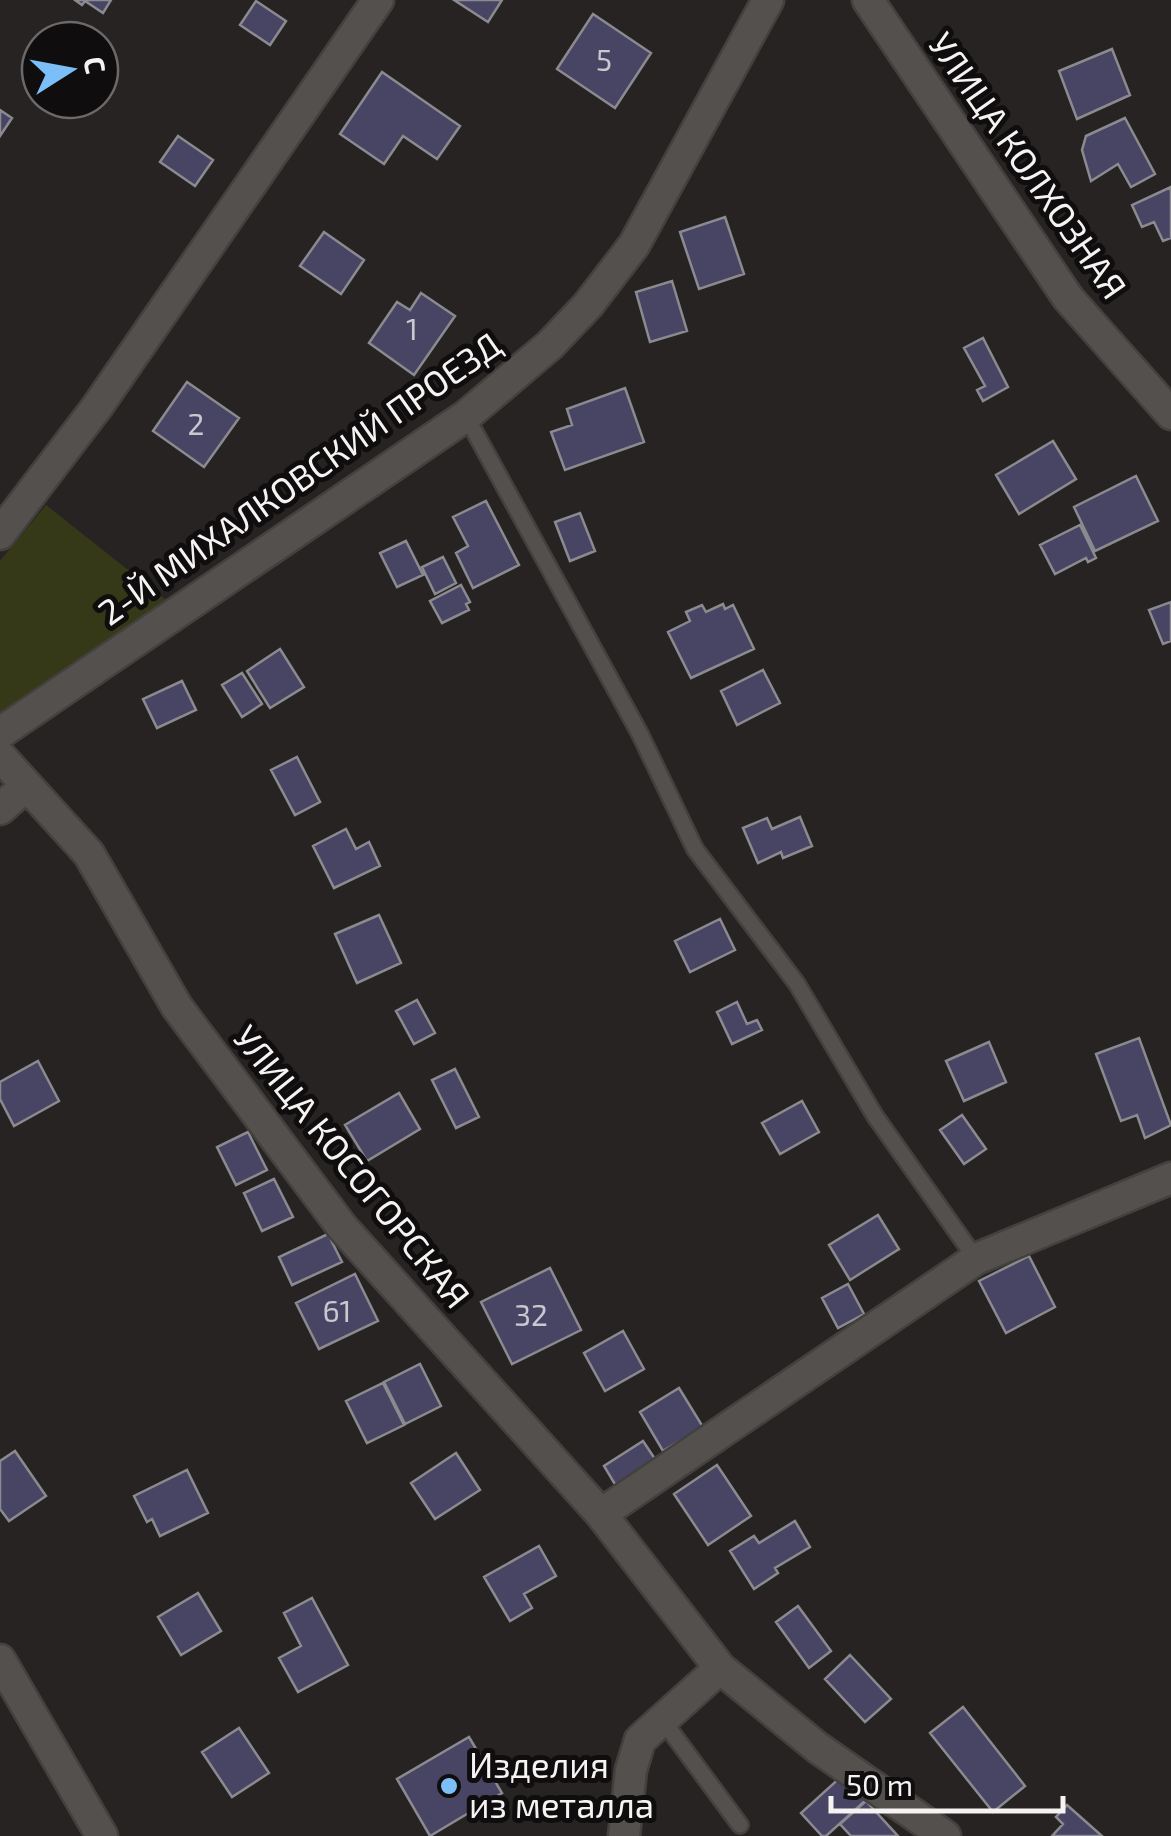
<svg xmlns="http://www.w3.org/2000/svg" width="1171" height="1836" font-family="'Exo 2',sans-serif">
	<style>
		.green { fill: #363917 }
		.building { fill: #474464; stroke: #8a8a8f; stroke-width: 2.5 }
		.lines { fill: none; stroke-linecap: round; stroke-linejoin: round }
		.lane-casing { stroke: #43403e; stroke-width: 20 }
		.street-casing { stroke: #43403e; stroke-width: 35 }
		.lane { stroke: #54504e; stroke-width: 15 }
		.street { stroke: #54504e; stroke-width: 30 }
		.poi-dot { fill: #7bbef8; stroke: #0f0d0d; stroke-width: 4 }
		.labels { text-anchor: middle; stroke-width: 10; stroke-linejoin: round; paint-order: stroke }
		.number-label { font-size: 30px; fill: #cac8cf }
		.street-label { font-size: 35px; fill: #f6f4f3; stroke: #0f0d0d }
		.poi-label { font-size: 35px; fill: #f6f4f3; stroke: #0f0d0d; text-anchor: start }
	</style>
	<rect width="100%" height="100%" fill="#272322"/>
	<path class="green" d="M46,505L166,600L0,712V561Z"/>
	<path class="building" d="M75,0H111L103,13L85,1L82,5Z
		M454,0H502L488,22Z
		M256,1L286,21L270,45L240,25Z
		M593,14L651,53L615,108L557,69Z
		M1112,49L1130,95L1077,119L1059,71Z
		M382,72L460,126L437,159L403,136L384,164L340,134Z
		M0,110L12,118L0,136Z
		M1125,118L1155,174L1131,187L1118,164L1091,181L1082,150L1086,136Z
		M178,136L213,160L195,186L160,162Z
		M1171,187V238L1163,241L1154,222L1142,227L1132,205Z
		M725,217L744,274L699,289L680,232Z
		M324,232L364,260L341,294L300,266Z
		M672,281L687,331L650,342L636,292Z
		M421,293L455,316L414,375L369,343L397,302L410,310Z
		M983,338L1008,387L983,401L977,390L985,386L964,348Z
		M187,382L239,418L204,467L153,431Z
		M625,388L644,442L565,470L551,432L572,425L567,409Z
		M1053,441L1076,479L1019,514L996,475Z
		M1136,476L1158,521L1095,551L1074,507Z
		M486,501L519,565L473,588L456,553L468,546L453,517Z
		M580,513L595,551L570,561L555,522Z
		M1080,525L1096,558L1088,562L1086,558L1055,574L1040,545Z
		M406,541L423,575L397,587L380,553Z
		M443,557L456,583L435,594L422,567Z
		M461,585L470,602L466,604L469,610L442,623L430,601Z
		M1171,602V641L1163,644L1149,610Z
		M723,604L725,609L733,605L754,649L691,678L668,632L690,621L686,612L702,605L706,612Z
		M280,649L304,687L270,708L247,671Z
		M763,670L780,703L737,725L721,691Z
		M242,673L262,704L242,717L222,685Z
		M182,681L196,710L157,728L143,699Z
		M297,757L320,802L295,815L271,770Z
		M800,817L812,846L783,858L781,852L758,863L743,828L767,818L772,829Z
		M346,829L356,849L369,842L380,866L334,888L313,846Z
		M379,915L401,963L357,983L335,934Z
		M720,919L735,950L690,972L675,941Z
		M417,1000L435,1033L414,1044L396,1011Z
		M737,1002L747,1024L757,1020L762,1030L732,1044L717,1012Z
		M1139,1038L1171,1125L1145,1138L1137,1115L1121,1121L1096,1054Z
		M989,1042L1006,1082L964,1101L946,1061Z
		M38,1061L59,1101L14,1126L0,1099V1082Z
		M455,1069L479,1117L456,1128L432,1080Z
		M399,1093L420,1129L367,1161L345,1125Z
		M802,1101L819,1132L780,1154L762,1123Z
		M962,1115L986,1149L964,1164L940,1130Z
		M248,1132L267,1170L236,1185L217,1147Z
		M274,1179L293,1217L262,1231L244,1193Z
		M878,1215L899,1249L850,1280L829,1245Z
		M328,1234L342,1262L292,1285L279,1257Z
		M1029,1256L1055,1307L1006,1333L979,1281Z
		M550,1268L581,1330L512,1364L481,1302Z
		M355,1274L378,1321L319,1349L296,1303Z
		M848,1284L864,1314L838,1328L822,1298Z
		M623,1331L644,1369L605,1391L584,1353Z
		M420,1364L441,1406L405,1424L384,1382Z
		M383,1383L404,1425L367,1443L346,1401Z
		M679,1388L703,1427L663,1451L640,1412Z
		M643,1441L659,1465L619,1491L604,1466Z
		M15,1451L46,1496L9,1521L0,1509V1461Z
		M456,1453L480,1490L435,1519L411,1483Z
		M717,1465L751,1516L708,1545L674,1494Z
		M187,1470L208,1513L160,1536L152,1519L147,1522L134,1496Z
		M795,1521L810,1547L775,1568L778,1573L754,1589L730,1551L754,1536L759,1543Z
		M539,1546L556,1576L524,1594L532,1608L510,1621L484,1577Z
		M198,1593L221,1631L181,1655L158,1617Z
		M312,1598L348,1665L298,1692L279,1658L301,1646L284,1613Z
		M798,1606L831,1651L809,1668L776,1622Z
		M850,1655L891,1699L865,1722L825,1679Z
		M963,1707L1025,1786L993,1812L930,1733Z
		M239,1728L269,1773L232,1797L202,1752Z
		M469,1737L502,1793L430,1836L397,1779Z
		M843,1775L866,1800L826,1836H822L801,1813Z
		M866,1801L898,1836H851L840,1824Z
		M1067,1805L1102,1836H1052L1063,1824L1056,1817Z"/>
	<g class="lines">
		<defs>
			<path id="lane" d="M466,416L640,734L695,849L797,984L875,1116L976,1259
				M661,1718L740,1825"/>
			<path id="street" d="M868,0L1068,298L1171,414
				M0,534L97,407L378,0
				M0,733L466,416L550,345L588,305L634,245L768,0
				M0,756L89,854L177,1007L342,1227L601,1514L720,1668L818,1748L945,1836
				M0,809L25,787
				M601,1514L976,1259L1171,1178
				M0,1660L102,1836
				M624,1836L631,1770L640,1740L720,1668"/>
		</defs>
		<use href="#lane" class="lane-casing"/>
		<use href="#street" class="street-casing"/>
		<use href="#lane" class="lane"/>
		<use href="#street" class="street"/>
	</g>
	<circle class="poi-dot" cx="449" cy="1786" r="10"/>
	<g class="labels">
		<g class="number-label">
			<text x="604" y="71">5</text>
			<text x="412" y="340">1</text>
			<text x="196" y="435">2</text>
			<text x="337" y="1322">61</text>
			<text x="531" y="1326">32</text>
		</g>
		<g class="street-label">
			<text transform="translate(1027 166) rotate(55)" y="12">УЛИЦА КОЛХОЗНАЯ</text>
			<text transform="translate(300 479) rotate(-35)" y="12">2-Й МИХАЛКОВСКИЙ ПРОЕЗД</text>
			<text transform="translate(351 1167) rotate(51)" y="12">УЛИЦА КОСОГОРСКАЯ</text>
		</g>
		<g class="poi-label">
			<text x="469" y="1778">Изделия<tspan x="469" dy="40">из металла</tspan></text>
		</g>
	</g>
	<g transform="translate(70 70) rotate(79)"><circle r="48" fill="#0f0d0d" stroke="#6b6969" stroke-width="2.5"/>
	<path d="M0-8L18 38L0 25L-18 38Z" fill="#7bbef8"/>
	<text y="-15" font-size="28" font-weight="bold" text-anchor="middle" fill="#f6f4f3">С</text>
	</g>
	<path d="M831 1796v15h232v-15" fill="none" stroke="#f6f4f3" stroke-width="5"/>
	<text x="846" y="1796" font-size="30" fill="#f6f4f3" stroke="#0f0d0d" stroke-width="8" paint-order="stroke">50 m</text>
</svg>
